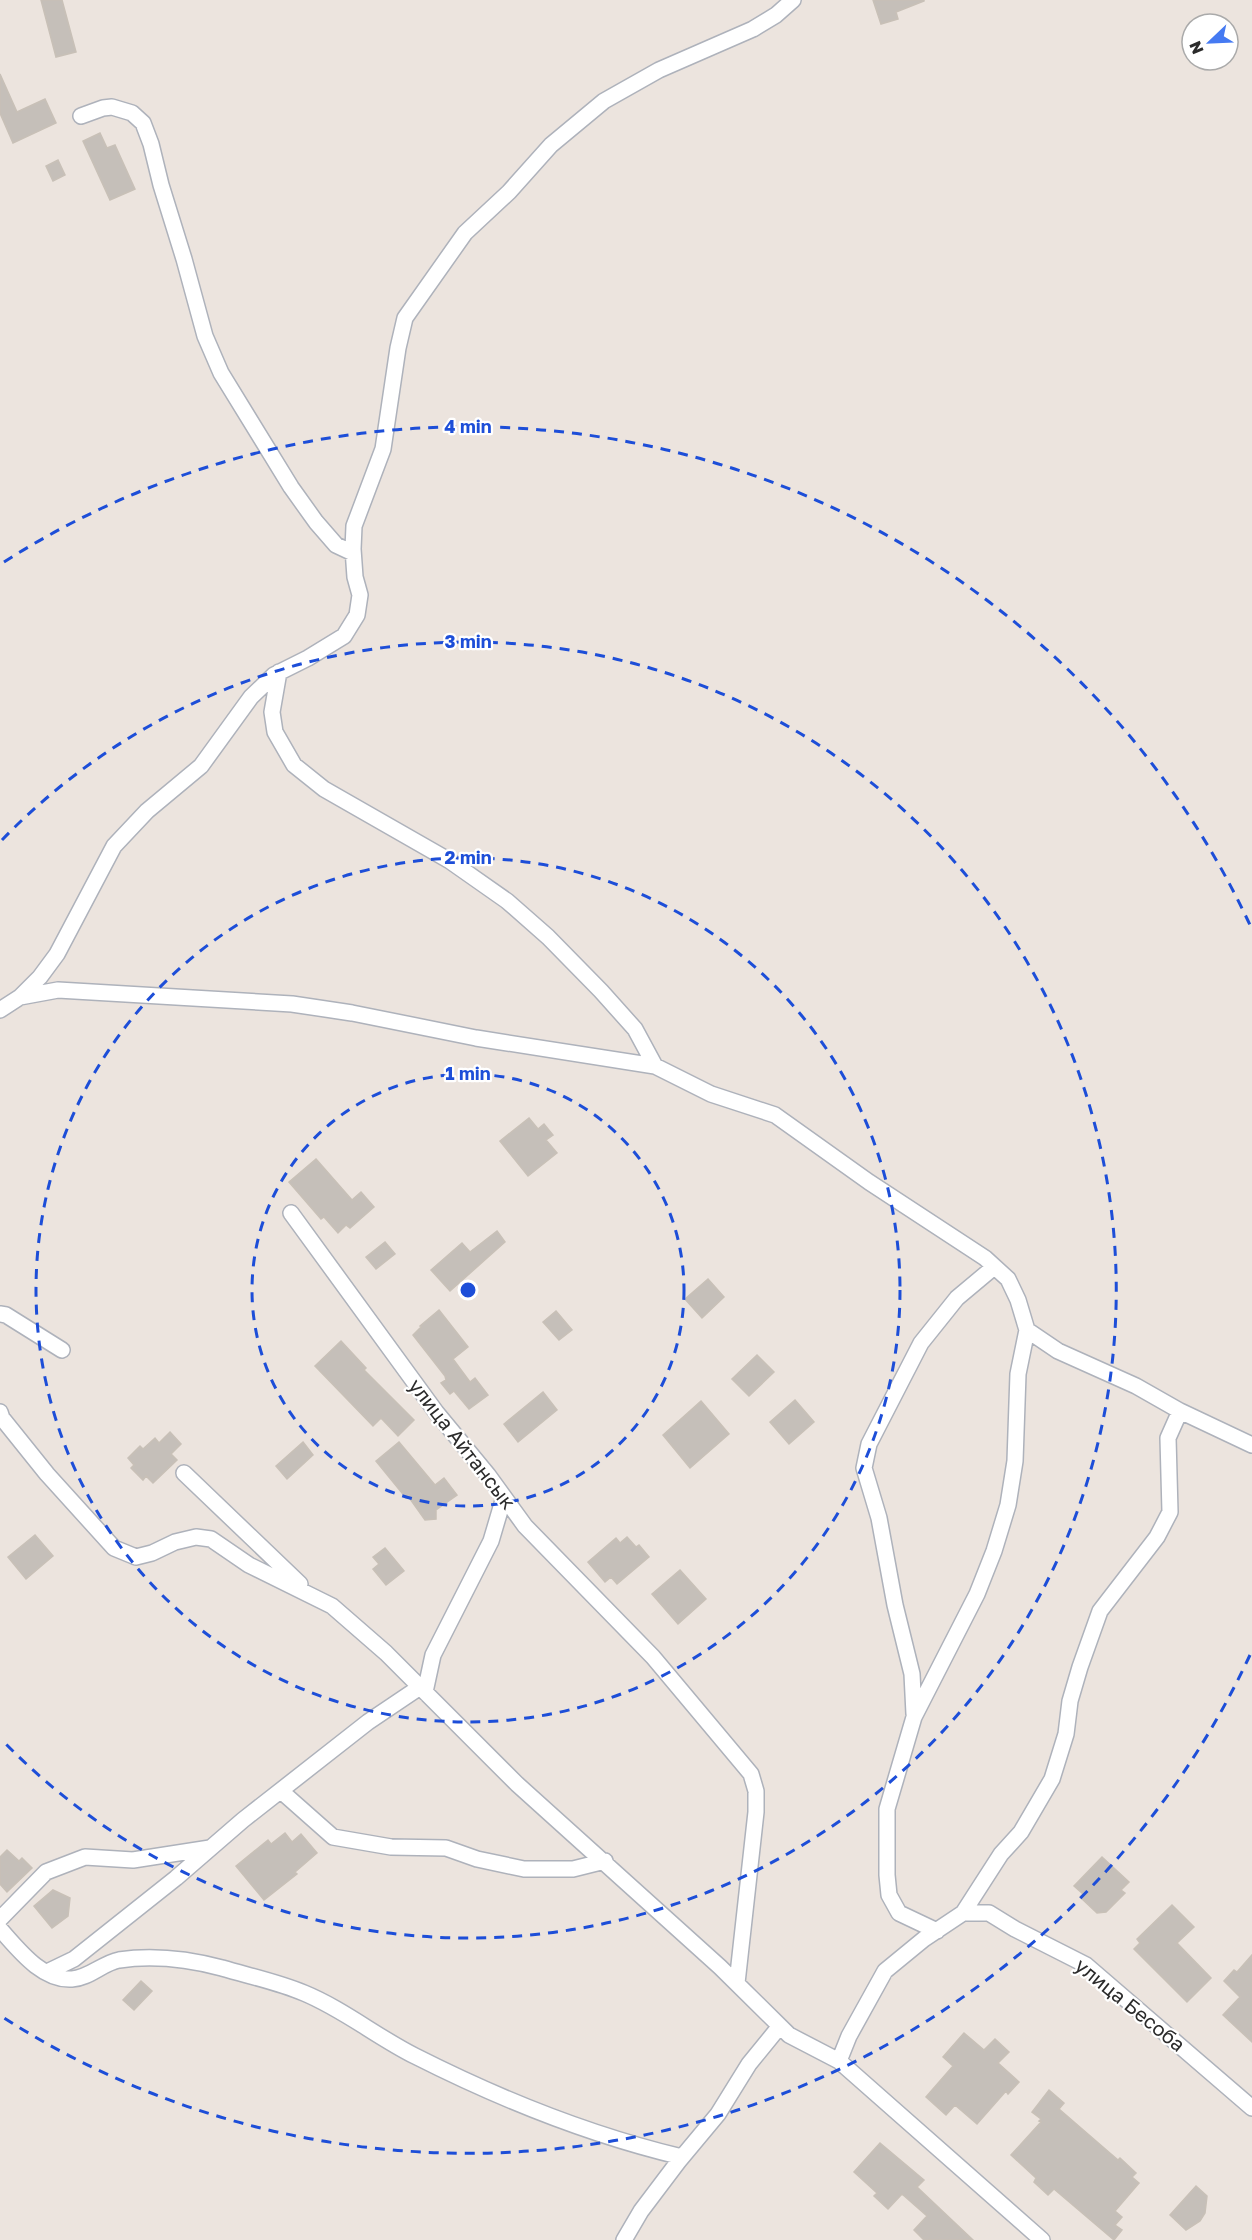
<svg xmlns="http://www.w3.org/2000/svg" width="1252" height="2240" font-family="'Golos Text',sans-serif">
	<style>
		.building { fill: #c5bfb9; stroke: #c8c0b7; stroke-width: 1.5 }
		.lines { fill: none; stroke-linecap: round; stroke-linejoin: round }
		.minor-casing { stroke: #aeb2bb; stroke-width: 18 }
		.minor { stroke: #fff; stroke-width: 15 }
		.ring { fill: none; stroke: #1d4ed8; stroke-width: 3; stroke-dasharray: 10 8 }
		.labels { text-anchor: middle; stroke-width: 4.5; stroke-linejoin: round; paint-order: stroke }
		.street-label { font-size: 20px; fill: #2b2b2b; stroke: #fff }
		.centre { fill: #1d4ed8; stroke: #fff; stroke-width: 3 }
		.ring-label { font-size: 18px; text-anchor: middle; font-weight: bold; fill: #1d4ed8; stroke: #fff; stroke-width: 4.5; stroke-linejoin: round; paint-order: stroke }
	</style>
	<rect width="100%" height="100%" fill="#ece4de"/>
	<path class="building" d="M41,0H62L76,52L56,57Z
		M873,0H924V1L896,12L898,19L881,24Z
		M0,74L17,112L45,99L56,123L13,143L0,113Z
		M100,133L107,148L115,145L135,189L110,200L83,141Z
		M58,160L65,175L53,181L46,166Z
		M529,1118L538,1129L544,1124L553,1135L546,1140L557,1153L528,1176L500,1141Z
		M316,1159L352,1200L361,1192L374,1207L350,1228L346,1225L338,1233L324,1217L321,1219L289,1182Z
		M497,1231L505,1242L450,1291L431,1270L462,1243L470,1252Z
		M385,1242L395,1254L376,1269L366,1257Z
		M708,1279L724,1297L702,1318L685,1299Z
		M439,1310L468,1347L453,1359L470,1382L475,1378L488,1395L469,1409L454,1391L450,1394L441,1383L446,1380L445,1376L413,1335L421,1327L420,1326Z
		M556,1311L572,1330L559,1340L543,1322Z
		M341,1341L366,1368L364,1370L414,1420L398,1436L381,1418L373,1426L315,1366Z
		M757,1355L774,1372L749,1396L732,1379Z
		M543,1392L557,1410L518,1442L504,1424Z
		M795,1400L814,1422L789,1444L770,1422Z
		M701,1401L729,1434L690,1468L663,1435Z
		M170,1432L181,1444L171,1454L177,1460L153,1483L146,1476L143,1480L131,1468L134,1465L128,1458L140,1446L143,1449L155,1438L159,1443Z
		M303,1442L313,1455L287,1479L276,1466Z
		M399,1442L435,1485L444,1478L457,1495L436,1510V1519L425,1520L408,1496L406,1498L376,1461Z
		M35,1535L53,1556L26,1579L8,1557Z
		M627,1537L636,1547L639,1545L649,1557L617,1584L611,1577L605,1582L588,1562L616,1538L620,1543Z
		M385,1548L404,1571L386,1585L373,1569L379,1564L373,1557Z
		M680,1570L706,1599L678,1624L652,1594Z
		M285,1833L292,1842L301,1834L317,1853L295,1872L297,1874L264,1900L236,1866L268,1840L271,1844Z
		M7,1850L19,1861L22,1858L32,1868L7,1892L0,1884V1857Z
		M1102,1857L1129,1882L1121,1890L1125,1893L1106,1912L1097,1913L1080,1897L1083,1894L1074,1886Z
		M53,1890L70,1898L68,1916L52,1928L34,1906Z
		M1172,1905L1194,1927L1177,1943L1211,1978L1187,2002L1134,1949L1140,1943L1137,1939Z
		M1252,1955V2042L1223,2015L1240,1997L1224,1981L1234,1970L1237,1972Z
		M141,1981L152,1991L134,2010L123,2000Z
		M964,2033L984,2050L995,2039L1009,2052L998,2063L1019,2082L1008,2094L1006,2091L977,2124L955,2105L946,2115L926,2097L953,2066L943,2057Z
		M1049,2090L1064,2103L1059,2109L1118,2160L1120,2158L1136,2173L1132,2177L1139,2183L1115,2211L1122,2217L1115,2225L1122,2230L1114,2240L1054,2189L1048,2195L1034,2182L1036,2178L1011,2155L1041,2122L1039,2121L1041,2119L1032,2112Z
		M880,2143L924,2180L917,2187L973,2240H924L914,2230L927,2216L902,2194L888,2209L874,2196L877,2193L854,2172Z
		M1196,2186L1207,2196L1205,2213L1200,2221L1186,2230L1170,2215Z"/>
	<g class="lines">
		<defs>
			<path id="minor" d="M81,116L103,108L112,107L132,113L143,123L151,144L161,185L184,259L205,336L221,373L291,487L316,522L336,545L353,553
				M279,672L272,712L275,732L294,765L324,789L450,861L507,901L548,937L601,991L635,1029L655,1066
				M20,997L58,990L292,1004L352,1013L476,1038L655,1066L711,1094L775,1115L869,1182L985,1258L1008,1279L1018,1300L1027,1330L1058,1351L1136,1386L1180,1411L1252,1445
				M0,1010L20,997L40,977L57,954L114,846L147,811L201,766L251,697L274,675L308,658L344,636L357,615L360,595L355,577L353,549L354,526L383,449L398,348L405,318L465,233L509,192L551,145L604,101L659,70L753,29L776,15L793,0
				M291,1213L436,1412L488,1475L525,1526L653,1657L751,1774L756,1791V1812L737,1983
				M0,1314L6,1315L62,1350
				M0,1412L2,1418L47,1474L114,1548L136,1557L152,1553L175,1542L196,1537L211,1539L249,1565L332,1606L386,1653L517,1784L720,1967L789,2035L839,2061L1042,2240
				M184,1473L300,1584
				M425,1692L433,1655L491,1541L504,1497
				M914,1714L912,1674L895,1605L879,1518L864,1468L869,1444L921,1343L957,1298L994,1267
				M281,1791L333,1837L391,1847L446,1848L477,1859L524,1869H573L605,1861
				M963,1913H989L1015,1929L1086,1965L1252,2108
				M0,1919L46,1872L85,1857L133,1860L210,1848
				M0,1929C18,1949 42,1981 72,1979C89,1978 103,1963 119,1960C153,1955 188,1959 222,1968C249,1976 278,1982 304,1993C343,2009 377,2037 415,2056C500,2099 589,2135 682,2157
				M937,1931L899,1913L889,1895L887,1875V1809L914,1717L977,1594L994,1551L1008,1505L1015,1461L1018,1374L1027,1330
				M47,1972L74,1959L176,1878L243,1820L368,1722L420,1687
				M839,2061L849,2036L885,1971L924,1939L963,1913L1001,1854L1021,1832L1052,1779L1066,1734L1070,1701L1080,1667L1100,1611L1157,1537L1170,1512L1168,1438L1180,1411
				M624,2240L641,2211L678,2162L718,2114L749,2064L780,2026"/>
		</defs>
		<use href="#minor" class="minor-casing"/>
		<use href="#minor" class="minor"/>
	</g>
	<g class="ring">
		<circle cx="468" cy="1290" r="216"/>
		<circle cx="468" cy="1290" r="432"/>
		<path d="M2 840A648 648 0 1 1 2 1740"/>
		<path d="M1250 1655A863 863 0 0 1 4 2018M4 562A863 863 0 0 1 1250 925"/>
	</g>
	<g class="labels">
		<g class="street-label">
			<text transform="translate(462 1444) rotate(52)" y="7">улица Айтансык</text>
			<text transform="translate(1130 2005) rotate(39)" y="7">улица Бесоба</text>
		</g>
	</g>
	<circle cx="468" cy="1290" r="9" class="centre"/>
	<g class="ring-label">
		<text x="468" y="433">4 min</text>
		<text x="468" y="648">3 min</text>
		<text x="468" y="864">2 min</text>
		<text x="468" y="1080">1 min</text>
	</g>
	<g transform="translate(1210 42) rotate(247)"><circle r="28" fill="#ffffff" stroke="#aaaaaa" stroke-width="1.5"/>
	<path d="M0-4.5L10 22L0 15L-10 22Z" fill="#457af2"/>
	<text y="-9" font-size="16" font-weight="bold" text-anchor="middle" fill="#2b2b2b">N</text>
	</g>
</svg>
